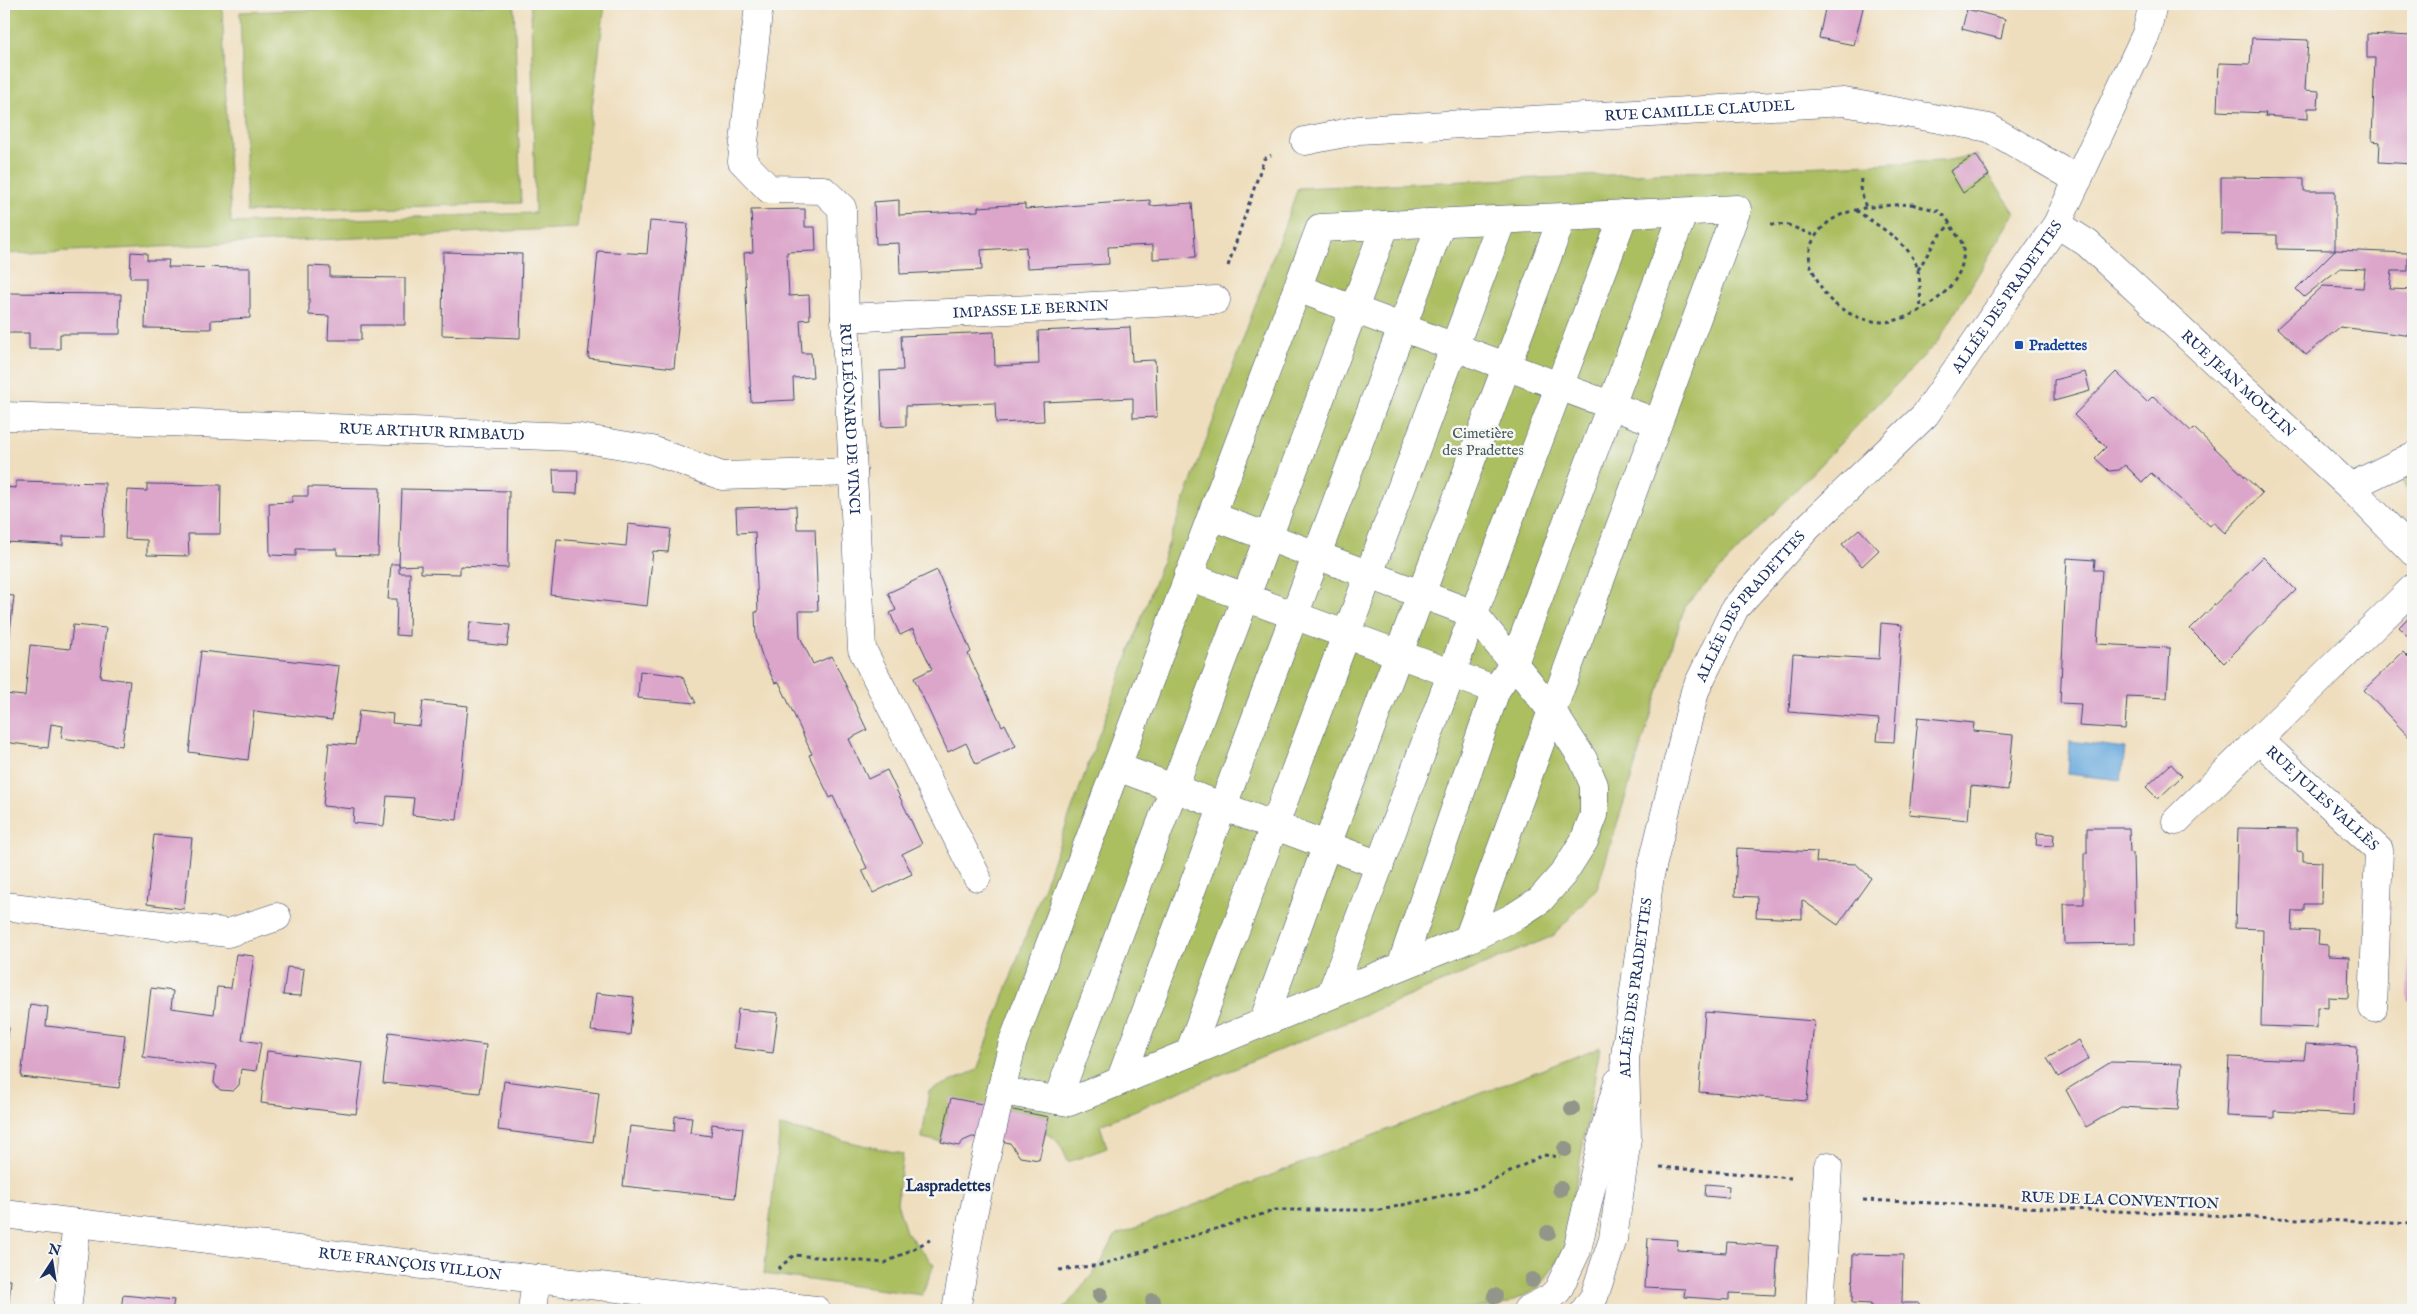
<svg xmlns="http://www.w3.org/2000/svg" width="2417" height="1314" font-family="'IM FELL English',serif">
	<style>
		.green { fill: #abbe61; stroke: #637660 }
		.water { fill: #6babde; stroke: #436d9e }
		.building { fill: #dca6cb }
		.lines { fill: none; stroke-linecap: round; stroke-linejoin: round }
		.minor-casing { stroke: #3b496c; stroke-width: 29 }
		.path { stroke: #3b496c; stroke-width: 3; stroke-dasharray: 4 4; stroke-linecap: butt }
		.minor { stroke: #fff; stroke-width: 28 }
		.tree { fill: #929589 }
		.transit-dot { fill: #1a4fb4; stroke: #f6f6f2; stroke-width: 2 }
		.labels { text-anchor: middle; stroke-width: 5; stroke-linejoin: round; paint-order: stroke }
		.street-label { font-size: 15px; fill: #1b2f5e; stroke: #f6f6f2 }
		.transit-label { font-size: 15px; font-weight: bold; fill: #164399; stroke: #f6f6f2; text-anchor: start }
		.park-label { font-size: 15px; fill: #465a5f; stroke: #f6f6f2 }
		.neighbourhood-label { font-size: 16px; font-weight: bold; fill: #1b2f5e; stroke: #f6f6f2 }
	</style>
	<rect width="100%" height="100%" fill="#f6f6f2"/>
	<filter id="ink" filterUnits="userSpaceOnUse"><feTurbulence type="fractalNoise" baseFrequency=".02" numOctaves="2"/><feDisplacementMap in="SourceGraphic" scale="10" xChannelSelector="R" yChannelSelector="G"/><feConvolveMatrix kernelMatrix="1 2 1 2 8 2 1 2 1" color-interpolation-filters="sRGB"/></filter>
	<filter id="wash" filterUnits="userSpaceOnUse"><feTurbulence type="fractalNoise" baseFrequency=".0096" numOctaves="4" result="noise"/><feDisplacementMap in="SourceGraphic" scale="20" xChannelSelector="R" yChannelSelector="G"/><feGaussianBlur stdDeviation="1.12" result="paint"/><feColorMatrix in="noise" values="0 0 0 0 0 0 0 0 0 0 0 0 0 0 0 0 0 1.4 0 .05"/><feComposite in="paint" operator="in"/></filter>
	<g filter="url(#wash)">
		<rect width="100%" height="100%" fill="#efdebd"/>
		<path class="green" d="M4,4H222L231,223L535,213L531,4H605L577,228L4,254Z
			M514,4L521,203L247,212L240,12Z
			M1976,155L2015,213L1938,341L1685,606L1597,888L1553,936L1100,1125L1107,1148L1068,1162C1063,1150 1059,1138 1045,1133L1048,1117L997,1107L949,1109L941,1142L922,1138L929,1091L977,1070L1298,188L1944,161Z
			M2413,474V497L2401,480Z
			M1600,1047L1564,1252L1538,1289L1501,1306L1424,1310H1063L1100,1265L1115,1236Z
			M780,1126L903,1154L897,1203L906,1232L934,1265L922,1295L764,1274Z"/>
		<path class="water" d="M2070,741L2125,748L2121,780L2068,774Z"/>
		<g id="blocks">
			<path class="building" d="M1826,4H1864L1854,45L1819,38Z
				M1967,9L2005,19L2001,39L1962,29Z
				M2367,34L2413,36V164L2379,162L2380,142L2372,141L2375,58H2367Z
				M2252,38L2308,40L2305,90L2319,91L2318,108H2308V119L2265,116L2266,113L2217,111L2219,63L2250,64Z
				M1976,155L1989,175L1963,193L1950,171Z
				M2221,177L2304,178V191H2335V250L2277,249V235L2221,234Z
				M899,200V215L978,211V207L1025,204V209L1150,200V206L1192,203L1196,257L1153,259V245L1108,247L1109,264L1027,268L1026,247L981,250L982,270L900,274L899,243L876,244L874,202Z
				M805,209V227H815L816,251L787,252L789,296L809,295L810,319L800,320L802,353H811L813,377L793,378L794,400L751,402L744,253L753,252L751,210Z
				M650,221L688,224L674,368L588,358L598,251L647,254Z
				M2335,250L2408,253V271H2392L2390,289L2413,290V336L2340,327L2306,355L2277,328L2323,286L2363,288L2365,269L2340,268L2304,297L2296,289Z
				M131,252L147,253V260H169L168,267L250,268V318L211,320V329L145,328L146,278H130Z
				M443,252L522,254L520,338L442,335Z
				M309,266L330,267V277L405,278V325H361V340H328L329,316L309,315Z
				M5,293L121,294L120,334H60V349H29V333H5Z
				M1130,327L1132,361L1155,360L1157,417L1133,418V398L1043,402L1044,421L996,423L995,403L906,406V426L882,427L880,371L903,370L901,336L994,332L995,366L1039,364L1038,331Z
				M2085,372L2090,391L2054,401V380Z
				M2116,372L2147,402L2153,396L2191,431L2194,428L2262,493L2225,533L2213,522L2210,526L2151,473L2142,482L2125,465L2119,470L2109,471L2095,458L2106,447L2074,415Z
				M553,470H578L577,494L554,493Z
				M16,481L105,483L104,537L63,536V545L4,542V487L16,488Z
				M147,484L221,485L220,534H188L189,556L147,555V540L125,539L127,490L147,491Z
				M308,487L380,488L378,556L337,555V549H296V556L270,555L269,503L292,502V496H308Z
				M402,489L509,491L508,568L460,566V574L421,573V565L399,566Z
				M796,506L797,529H815L818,611H799L800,637L813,664L832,656L867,730L849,739L868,779L887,770L922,844L902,854L912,874L873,893L862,870L867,868L833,796L830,798L809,755L812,754L779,682L775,683L762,656L756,636L755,612H758L755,532L737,533L736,508Z
				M628,524L671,529L668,552L653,551L647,606L551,595L557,539L626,546Z
				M1859,529L1879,550L1862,566L1842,544Z
				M2263,557L2296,590L2224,663L2190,629Z
				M2067,558L2095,560L2094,570H2102L2097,644L2170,648L2167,698L2127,696L2125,729L2079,726L2081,704L2060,703Z
				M391,564H399V573H410L409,636L396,635L397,599H388Z
				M937,570L971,652L968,654L1002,726L1005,724L1016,746L976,764L966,743L948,752L914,678L932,669L913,629L900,635L890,613L896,610L888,593Z
				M4,595L14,596L9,641L4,640Z
				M2413,613V642L2399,627Z
				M470,622L510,625L507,646L468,642Z
				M1881,623L1902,625L1894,742L1877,741L1879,719L1789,712L1793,654L1879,659Z
				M73,625L106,628L100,677L130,681L122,746L61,738L63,726L51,724L48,748L4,742V694L25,696L30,645L70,649Z
				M201,651L339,666L332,720L254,711L248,760L189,752Z
				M2403,652L2413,662V741L2364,690Z
				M640,671L682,676L696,703L638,698Z
				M423,701L468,706L457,820L412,815L414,798L387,796L384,826L353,823L354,809L323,806L329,743L355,745L359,710L393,714L392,723L420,726Z
				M1918,717L1974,723L1973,731L2013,735L2008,790L1971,786L1968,820L1909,814Z
				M2171,764L2182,776L2158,799L2146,787Z
				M2087,828H2129L2130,853H2133L2135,943L2065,944L2064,904H2084V853H2087Z
				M2238,828L2297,829V851L2303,852V861L2322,862L2321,904H2304V911H2293L2292,930L2319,931L2318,944L2328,945V956L2349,957L2348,998L2328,997V1008L2317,1007V1028L2261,1026L2263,929L2235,928Z
				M2037,833L2054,834L2053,846L2036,845Z
				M154,835L192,838L184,909L147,904Z
				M1737,848L1817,852L1816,862L1856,864L1871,878L1838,925L1802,900V919L1756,917L1757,897L1735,896Z
				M236,954L254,956L242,1040L261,1043L256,1071L241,1069L239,1085L233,1091L220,1090L214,1083L216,1066L143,1057L151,988L173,991L171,1008L214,1014L217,987L231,988Z
				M2409,957L2413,958V1003L2408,1002Z
				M287,967L304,969L301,996L283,995Z
				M596,993L634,997L630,1035L591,1031Z
				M30,1004L48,1007L46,1026L125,1035L119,1088L21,1077Z
				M738,1009L778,1013L773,1053L734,1048Z
				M1705,1012L1814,1021L1807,1101L1699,1092Z
				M4,1027L9,1028L5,1057H4Z
				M389,1032L486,1045L480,1093L383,1083Z
				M2079,1040L2089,1059L2058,1077L2047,1058Z
				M2306,1044L2357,1047L2354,1115L2274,1111V1118L2226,1116L2229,1057L2304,1060Z
				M267,1051L363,1063L356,1114L261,1103Z
				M2111,1062L2182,1064L2178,1110L2121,1107L2086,1127L2066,1090Z
				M504,1081L599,1093L593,1142L498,1130Z
				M951,1098L1049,1117L1039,1160L1020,1157L1010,1143L992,1139L972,1137L963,1141L959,1146L941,1142Z
				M675,1116L692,1117L690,1133L711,1136L712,1124L743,1128L735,1198L623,1186L630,1126L674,1131Z
				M1706,1184L1729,1186L1728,1198L1705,1196Z
				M1648,1238L1678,1240L1677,1250L1726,1253L1727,1242L1778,1246L1775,1295L1729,1293V1300L1684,1297L1685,1289L1645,1287Z
				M1853,1254L1903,1255L1902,1303H1919V1310H1871V1304L1852,1303Z
				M4,1280H11L8,1310H4Z
				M123,1295L174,1300L172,1310H121Z
				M233,1307L250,1309V1310H232Z"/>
		</g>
	</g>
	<g filter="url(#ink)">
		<use href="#blocks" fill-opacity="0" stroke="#3b496c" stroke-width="1"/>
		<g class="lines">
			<defs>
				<g id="minor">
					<path id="s1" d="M759,4L742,161L769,189L823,190L842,208L845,318L862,649L977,877"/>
					<path id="s2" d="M1305,141L1359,130L1844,102L1989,128L2078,180"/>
					<path id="s3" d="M2057,224L2087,243L2350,487L2413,552"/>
					<path d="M1297,288L1658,423"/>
					<path id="s4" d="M845,318L1216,300"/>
					<path id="s5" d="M4,416L574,437L652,450L722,476L853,472"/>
					<path d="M2350,487L2413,456"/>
					<path d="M1212,516L1474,614L1552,711L1583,759L1594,785V815L1584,841L1563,874L1540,900L1512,918L1468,939"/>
					<path d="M1188,576L1496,690"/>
					<path id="s6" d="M2259,740L2379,850L2373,1008"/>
					<path d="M1117,767L1380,865"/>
					<path d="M2176,821L2413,588"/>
					<path d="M4,906L228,933L277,917"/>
					<path d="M1401,966L1496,690L1514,663L1683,214"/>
					<path d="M1331,994L1624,214"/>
					<path d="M1263,1022L1327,845L1562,218"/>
					<path d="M1189,1053L1502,220"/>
					<path d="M1120,1081L1441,223"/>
					<path d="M1057,1100L1385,226"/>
					<path id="s7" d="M4,1214L536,1279L816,1310"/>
					<path d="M67,1310L77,1223"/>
					<path d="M532,1310L536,1279"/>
					<path d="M956,1310L972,1219L1001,1091L1069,1102L1468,939L1737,209L1320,228L1013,1042L1001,1091"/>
					<path d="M1527,1310L1550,1298L1558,1290L1577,1250L1605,1128L1618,1082"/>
					<path id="s8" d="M1585,1310L1594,1297L1613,1239L1627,1138L1625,1056L1650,875L1695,691L1735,608L1807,528L1925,415L2057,224L2146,34L2153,4"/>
					<path d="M1820,1310L1828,1166"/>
				</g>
			</defs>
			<use href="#minor" class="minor-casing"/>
			<path class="path" d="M1861,179L1860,188L1866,208
				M1912,204C1920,207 1930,208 1938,211C1945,214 1951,225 1954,231C1957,235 1961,240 1962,244C1972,282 1923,315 1892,321C1874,325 1850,316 1836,305C1824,296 1820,285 1813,271C1808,261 1808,249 1814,239C1833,205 1878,206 1912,204Z
				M1856,210C1877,226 1913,244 1918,271C1921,284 1920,298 1921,310
				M1771,224L1788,225L1815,236
				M1228,266L1264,159L1271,155
				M1918,270L1936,240L1950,224
				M1660,1167L1791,1178
				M1863,1200L2413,1224
				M778,1269L794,1255L885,1263L930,1240
				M1059,1270L1100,1265L1276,1210H1381L1481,1187L1543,1155L1560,1157"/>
			<use href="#minor" class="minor"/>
		</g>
		<g class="tree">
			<circle cx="1572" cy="1109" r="8"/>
			<circle cx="1565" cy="1149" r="8"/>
			<circle cx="1560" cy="1189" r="8"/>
			<circle cx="1548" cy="1233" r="8"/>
			<circle cx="1532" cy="1280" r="8"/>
			<circle cx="1100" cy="1295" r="8"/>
			<circle cx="1495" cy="1296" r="8"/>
			<circle cx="1153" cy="1301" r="8"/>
		</g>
	</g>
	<rect class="transit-dot" x="2014" y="340" width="10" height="10" rx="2.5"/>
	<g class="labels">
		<g class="street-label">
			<text dy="5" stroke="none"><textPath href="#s2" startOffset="396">RUE CAMILLE CLAUDEL</textPath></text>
			<text dy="5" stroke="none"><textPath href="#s8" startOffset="1140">ALLÉE DES PRADETTES</textPath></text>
			<text dy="5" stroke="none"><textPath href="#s4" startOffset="186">IMPASSE LE BERNIN</textPath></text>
			<text dy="5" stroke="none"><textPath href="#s3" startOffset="242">RUE JEAN MOULIN</textPath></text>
			<text dy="5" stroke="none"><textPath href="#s1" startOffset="488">RUE LÉONARD DE VINCI</textPath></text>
			<text dy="5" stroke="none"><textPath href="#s5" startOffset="428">RUE ARTHUR RIMBAUD</textPath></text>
			<text dy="5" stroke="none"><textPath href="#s8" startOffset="735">ALLÉE DES PRADETTES</textPath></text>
			<text dy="5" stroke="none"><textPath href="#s6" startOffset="86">RUE JULES VALLÈS</textPath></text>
			<text dy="5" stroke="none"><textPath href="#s8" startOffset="330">ALLÉE DES PRADETTES</textPath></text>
			<text transform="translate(2120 1200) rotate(2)" y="5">RUE DE LA CONVENTION</text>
			<text dy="5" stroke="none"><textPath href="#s7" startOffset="409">RUE FRANÇOIS VILLON</textPath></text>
		</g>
		<g class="transit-label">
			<text x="2029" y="350">Pradettes</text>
		</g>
		<g class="park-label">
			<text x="1483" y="438">Cimetière<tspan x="1483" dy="17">des Pradettes</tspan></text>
		</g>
		<g class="neighbourhood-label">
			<text x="948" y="1191">Laspradettes</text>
		</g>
	</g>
	<rect width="2417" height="1314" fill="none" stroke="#f6f6f2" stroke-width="20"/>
	<g transform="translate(52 1262) rotate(12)" stroke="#f6f6f2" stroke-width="4" paint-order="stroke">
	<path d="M0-4L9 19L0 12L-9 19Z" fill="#1b2f5e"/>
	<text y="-8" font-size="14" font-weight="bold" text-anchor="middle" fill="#1b2f5e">N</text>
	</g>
</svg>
